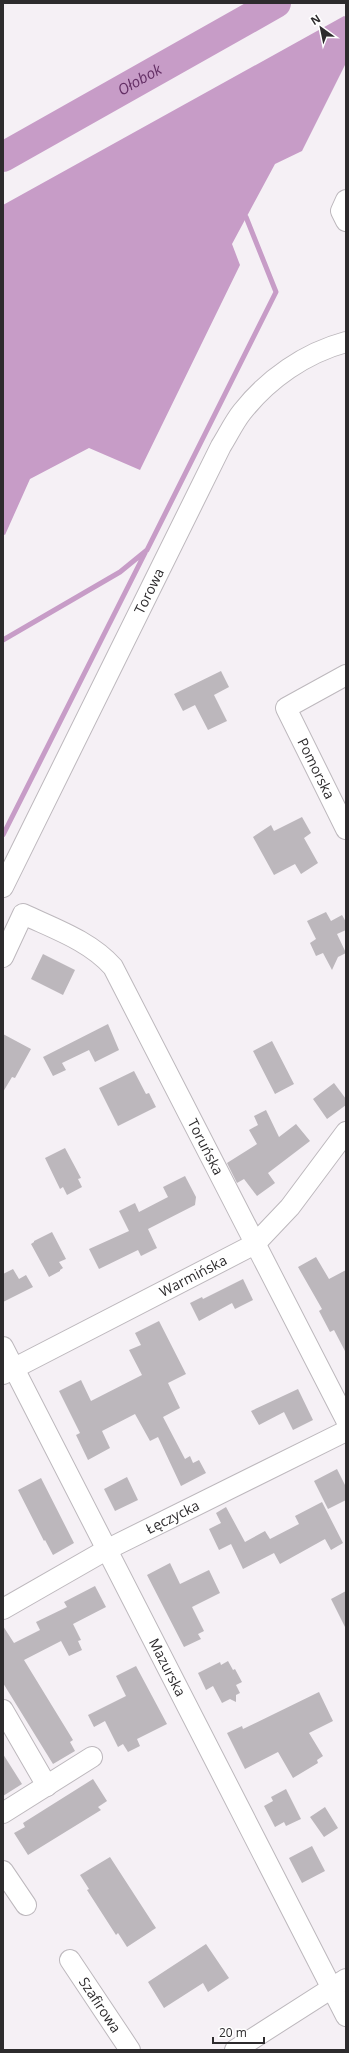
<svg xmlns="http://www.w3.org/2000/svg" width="349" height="2053" font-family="'Open Sans',sans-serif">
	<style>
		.water { fill: #c79cc7 }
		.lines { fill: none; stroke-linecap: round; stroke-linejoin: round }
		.stream { stroke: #c79cc7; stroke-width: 5 }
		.river { stroke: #c79cc7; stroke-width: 30 }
		.building { fill: #bcb7bc }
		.minor-casing { stroke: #bdb8bd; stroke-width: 22 }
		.minor { stroke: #fff; stroke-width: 20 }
		.labels { text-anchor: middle; stroke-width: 3.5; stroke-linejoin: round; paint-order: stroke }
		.street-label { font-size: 14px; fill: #2d2b2d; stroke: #fff }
		.water-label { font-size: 15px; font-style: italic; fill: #642f65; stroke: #fff }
	</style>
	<rect width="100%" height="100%" fill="#f5f0f5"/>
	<path class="water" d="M344,16L346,17V63L302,151L275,164L232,244L240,265L140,470L89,448L30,479L5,535L3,534V205Z"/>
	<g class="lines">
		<path class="stream" d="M3,640L120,572L147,550L276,292L246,217
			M3,835L145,553"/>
		<path class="river" id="s1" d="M3,157L276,3"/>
	</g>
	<path class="building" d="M221,671L229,687L214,695L227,721L208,730L195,705L183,711L174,694Z
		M302,817L311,833L304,838L318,863L301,874L295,864L274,875L253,837L271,825L274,831Z
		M326,912L331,921L342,915L346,922V930L337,934L346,953L338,957L332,970L323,953L316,956L310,943L316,939L307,921Z
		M43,954L75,970L63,995L31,979Z
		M108,1024L119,1050L95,1062L89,1050L62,1063L66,1070L53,1076L43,1057Z
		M3,1034L31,1049L15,1078L12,1077L3,1092Z
		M272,1041L294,1084L275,1094L253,1051Z
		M134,1071L146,1094L149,1093L156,1107L118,1126L99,1088Z
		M334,1083L346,1099V1105L327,1119L313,1099Z
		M266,1110L279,1137L296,1124L310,1141L268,1173L275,1183L257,1196L244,1179L237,1183L227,1163L257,1144L249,1130L258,1125L254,1116Z
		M65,1148L81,1178L78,1179L82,1187L67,1195L63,1187L60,1189L45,1158Z
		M185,1176L196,1197L195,1205L148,1229L157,1248L141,1256L138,1250L99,1269L89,1249L129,1231L119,1211L135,1203L139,1212L168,1197L163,1187Z
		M52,1232L66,1259L59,1262L63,1268L60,1270V1271L49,1277L31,1244L34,1242V1241Z
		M316,1257L329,1279L346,1270V1353L334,1330L330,1332L319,1311L322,1309L298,1267Z
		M13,1269L19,1279L26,1275L33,1287L3,1302V1274Z
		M243,1279L253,1300L235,1309L232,1303L199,1321L190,1303L202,1297L203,1299Z
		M159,1321L186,1374L168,1383L180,1408L163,1417L185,1459L190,1456L193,1463L199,1460L206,1473L181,1486L158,1437L150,1441L135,1414L102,1431L110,1448L88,1460L76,1435L80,1433L59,1391L81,1380L91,1401L142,1375L129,1350L141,1345L135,1333Z
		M298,1389L313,1420L293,1430L284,1412L259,1425L251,1411Z
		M337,1469L346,1487V1500L328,1509L314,1481Z
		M127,1477L138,1500L115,1511L104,1489Z
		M41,1478L74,1543L53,1555L45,1540L44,1541L18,1490Z
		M322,1502L343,1543L331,1550L325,1539L280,1564L274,1553L243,1569L231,1544L219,1550L209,1529L221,1523L216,1513L226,1507L245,1542L265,1531L270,1539L299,1524L295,1516Z
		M170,1563L180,1584L209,1570L220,1593L192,1607L204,1631L198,1634L201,1639L184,1647L147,1575Z
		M95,1586L106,1607L73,1624L81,1640L78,1641L82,1650L69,1656L61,1641L24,1660L73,1740L70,1742L75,1751L53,1764L3,1683V1626L14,1643L40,1630L36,1622L67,1607L64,1602Z
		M346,1591V1629L331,1599Z
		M228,1661L233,1670L235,1669L242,1682L236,1685L240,1693L236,1695V1702L230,1699L222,1703L213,1686L206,1690L198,1673L220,1662L221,1665Z
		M136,1666L167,1724L137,1739L140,1746L128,1752L123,1744L118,1747L105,1721L94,1727L88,1715L126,1696L116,1676Z
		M319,1692L333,1721L309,1733L323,1756L317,1760L318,1763L293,1778L278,1752L245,1769L227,1733L242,1726L243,1729Z
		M3,1754L22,1784L3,1796Z
		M93,1779L107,1801L98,1807L101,1810L28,1855L14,1833L25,1827L23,1823Z
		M286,1789L301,1819L286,1826L284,1822L275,1827L264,1806L273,1801L271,1797Z
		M325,1807L338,1828L324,1837L310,1817Z
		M312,1846L325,1871L302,1883L289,1858Z
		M110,1857L156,1928L127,1947L118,1933L116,1935L87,1890L89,1889L80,1875Z
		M206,1944L229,1978L208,1992L203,1983L164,2008L148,1982Z"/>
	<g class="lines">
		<defs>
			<g id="minor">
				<path d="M346,200L341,211L346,221"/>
				<path id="s2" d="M346,675L286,708L346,829"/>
				<path id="s3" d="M3,887L221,446C228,435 234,422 242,412C268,379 305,353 346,342"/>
				<path id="s4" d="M3,957L23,914C55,929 90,941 113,967L346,1420"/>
				<path id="s5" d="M3,1347L346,2016"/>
				<path id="s6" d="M3,1374L255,1244L290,1207L346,1132"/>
				<path id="s7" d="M3,1609L106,1550L346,1431"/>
				<path d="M3,1710L47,1786"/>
				<path d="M3,1813L92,1757"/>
				<path d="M3,1871L26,1905"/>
				<path id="s8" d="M70,1960L130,2050"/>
				<path d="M235,2050L346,1979"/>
			</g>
		</defs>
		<use href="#minor" class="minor-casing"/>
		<use href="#minor" class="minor"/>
	</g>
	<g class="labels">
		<g class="street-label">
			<text dy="5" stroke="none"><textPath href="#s3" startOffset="330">Torowa</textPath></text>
			<text dy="5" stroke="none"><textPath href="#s2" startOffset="136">Pomorska</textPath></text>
			<text dy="5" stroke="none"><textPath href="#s4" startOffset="355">Toruńska</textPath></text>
			<text dy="5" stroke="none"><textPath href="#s6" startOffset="214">Warmińska</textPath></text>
			<text dy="5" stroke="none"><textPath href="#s7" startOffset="193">Łęczycka</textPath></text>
			<text dy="5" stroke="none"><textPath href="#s5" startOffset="360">Mazurska</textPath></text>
			<text dy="5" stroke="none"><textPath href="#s8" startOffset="54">Szafirowa</textPath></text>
		</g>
		<g class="water-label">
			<text dy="5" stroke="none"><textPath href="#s1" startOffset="157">Ołobok</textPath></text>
		</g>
	</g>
	<rect width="349" height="2053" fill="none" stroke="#2d2b2d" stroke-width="8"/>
	<g transform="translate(321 28) rotate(327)" stroke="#ffffff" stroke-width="3" paint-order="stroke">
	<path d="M0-3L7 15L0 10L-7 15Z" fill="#2d2b2d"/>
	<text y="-6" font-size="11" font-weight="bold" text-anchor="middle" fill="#2d2b2d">N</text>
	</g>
	<path d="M213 2037v6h51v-6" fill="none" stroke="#2d2b2d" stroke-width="2"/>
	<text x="219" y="2037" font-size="12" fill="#2d2b2d" stroke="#ffffff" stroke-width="3" paint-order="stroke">20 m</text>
</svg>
